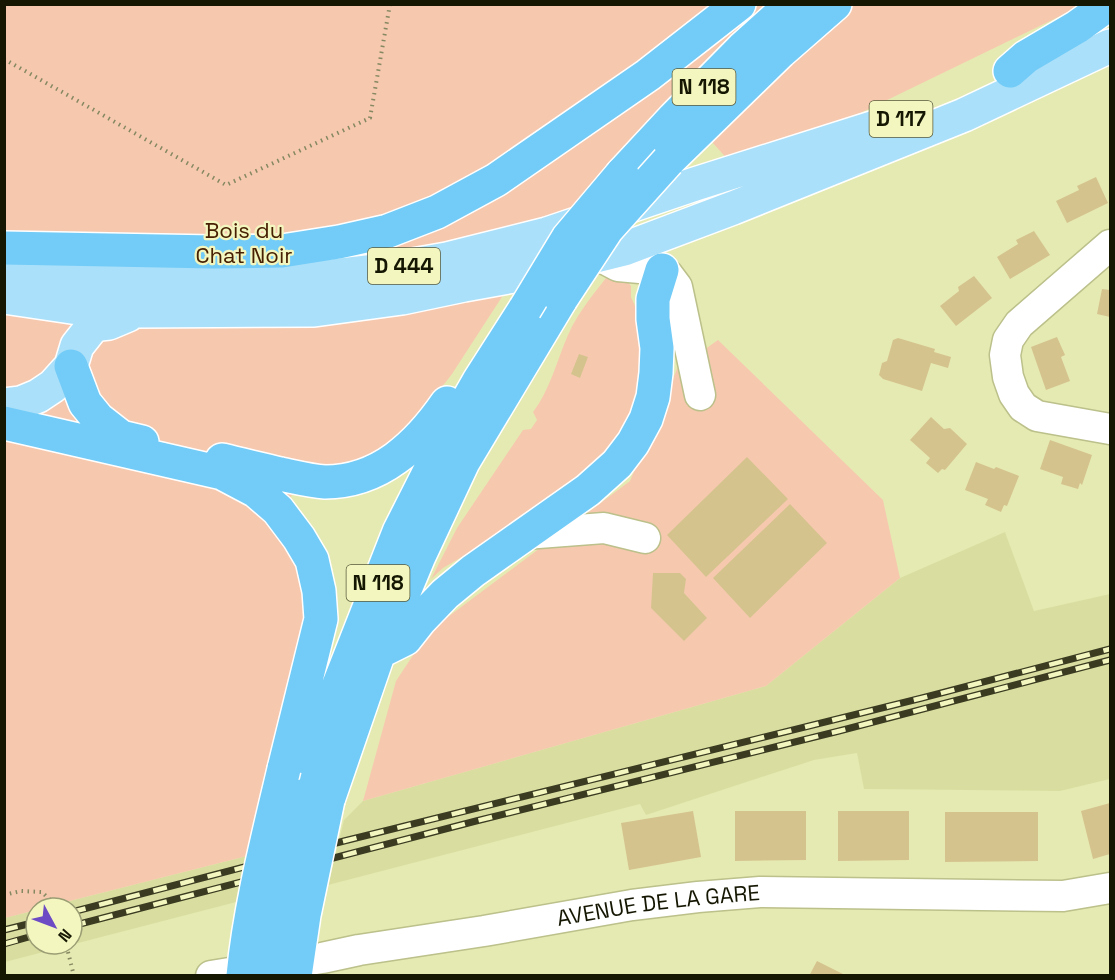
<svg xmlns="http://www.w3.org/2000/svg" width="1115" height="980" font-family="'Space Grotesk',sans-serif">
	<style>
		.built { fill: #d9dea0 }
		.green { fill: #f6c9af }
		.building { fill: #d5c38e }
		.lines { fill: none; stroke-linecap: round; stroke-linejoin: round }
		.minor-casing { stroke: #bcc08a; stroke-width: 33 }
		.major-casing { stroke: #fff; stroke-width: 36 }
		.highway-casing { stroke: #fff; stroke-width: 36 }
		.path { stroke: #858861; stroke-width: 4; stroke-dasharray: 1.5 4.5; stroke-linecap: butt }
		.minor { stroke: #fff; stroke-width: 30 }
		.major { stroke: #abe0fa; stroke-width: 33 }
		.highway { stroke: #73ccf7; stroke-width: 33 }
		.rail-casing { stroke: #3a3b21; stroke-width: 7 }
		.rail { stroke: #f3f7bf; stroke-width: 4.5; stroke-dasharray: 14; stroke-linecap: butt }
		.highway-bridge-casing { stroke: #fff; stroke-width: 36; stroke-linecap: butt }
		.highway-bridge { stroke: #73ccf7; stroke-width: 33 }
		.labels { text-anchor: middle; stroke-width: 4.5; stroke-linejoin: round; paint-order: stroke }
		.shield { fill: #f3f7bf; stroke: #585a3b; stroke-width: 1.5 }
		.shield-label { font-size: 21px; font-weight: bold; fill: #161703 }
		.park-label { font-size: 22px; fill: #472004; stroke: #f3f7bf }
		.street-label { font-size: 22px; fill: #161703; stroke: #f3f7bf }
	</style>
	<rect width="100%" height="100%" fill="#e5eab2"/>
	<path class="built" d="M1005,532L1034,611L1110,594V779L1060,791L864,789L857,753L814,760L646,815L640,804L328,885L344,820L363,801L766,686L900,578Z
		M251,855L244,900L5,962V918L36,910V944H72V908H42Z"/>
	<path class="green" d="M5,5H1083L739,172L712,142L555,215L452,374L392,451L310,472L274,518L304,564L314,615L251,855L42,908H36V910L5,918Z
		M613,269L623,276L631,286V297L641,319L640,392L624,428L600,460L472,551L443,568L431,579L457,528L523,430L531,429L537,420L533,412C550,390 557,360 568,335C579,310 597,290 613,269Z
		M718,340L883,500L900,578L766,686L363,801L396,681L429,631L630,481L677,369Z"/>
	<path class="building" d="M1096,177L1108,203L1067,223L1056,201L1079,190L1077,186Z
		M1034,231L1050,255L1010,279L997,257L1018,244L1016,240Z
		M974,276L992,298L956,326L940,306L959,291L958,287Z
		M1102,289L1110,290V317L1097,314Z
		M1057,337L1065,355L1061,357L1070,381L1046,390L1031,347Z
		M898,338L935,349L934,352L951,357L948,368L931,363L922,391L883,379L879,375L882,363L887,361L893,340Z
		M579,354L588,357L580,378L571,374Z
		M931,417L944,429L950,428L967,444L945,470L942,469L938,473L926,463L930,458L910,440Z
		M1050,440L1092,455L1082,485L1080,483L1078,489L1061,484L1063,477L1040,469Z
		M747,457L788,499L706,577L667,535Z
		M976,462L994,469L996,467L1019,476L1007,506L1004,505L1001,512L985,505L988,499L965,490Z
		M790,504L827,543L750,618L713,578Z
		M653,573H680L686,579L684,593L707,618L684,641L651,608Z
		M1110,803V854L1093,859L1081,811Z
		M693,811L701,857L629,870L621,823Z
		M735,811H806V860L735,861Z
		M838,811H909V860L838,861Z
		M945,812H1038V861L945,862Z
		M817,961L847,976H809Z"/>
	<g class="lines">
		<defs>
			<g id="minor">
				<path d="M1110,245L1019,324L1008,340L1005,355L1008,377L1014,394L1023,407L1037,416L1110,429"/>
				<path d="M599,256L618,266L662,270L668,275L677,287L700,395"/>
				<path d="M525,534L604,528L645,538"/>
				<path id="s1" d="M211,976L322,958L359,950L484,931L632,905L698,897L760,892L1063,896L1110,888"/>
			</g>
			<path id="major" d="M4,266L91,278L220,282L297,280L384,270L447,259L547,234L695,184L891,122
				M4,297L78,308L135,311L314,310L402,298L464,285L519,275L624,249L733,208L964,115L1110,46
				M4,405L21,403L38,396L53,386L71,366L77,346L92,327L100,324L109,323L128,315"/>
			<path id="highway" d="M1010,71L1026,57L1077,27L1109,4
				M668,161L780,52L835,4
				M622,174L674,118L743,48L792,4
				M4,248L213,252L282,251L339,242L388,231L437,212L496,180L648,75L739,4
				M71,366L85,403L98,419L121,437L142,442
				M4,423L222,473L256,491L278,510L299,538L312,560L319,591L321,619L284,769
				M222,460C241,465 261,469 280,474C295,477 310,481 325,482C380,482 418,445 447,403
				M379,652L405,639L420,620L445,594L473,571L588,490L617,464L633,443L646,419L653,397L656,373L657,348L653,319V299L662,270
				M302,796L338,687L399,532L447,437L479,381L525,309
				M328,800L379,652L419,556L463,462L561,299"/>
		</defs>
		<use href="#minor" class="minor-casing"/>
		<use href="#major" class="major-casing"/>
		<use href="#highway" class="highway-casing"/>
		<path class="path" d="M4,59L226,185L370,118L390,4
			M4,895L21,891L42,892L57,907
			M68,952L74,976"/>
		<use href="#minor" class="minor"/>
		<use href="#major" class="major"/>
		<use href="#highway" class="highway"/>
		<defs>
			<path id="rail" d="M72,912L344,841L922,698L1110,649
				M72,926L476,821L839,731L1110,660
				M4,930L36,922
				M4,944L36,935"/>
		</defs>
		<use href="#rail" class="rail-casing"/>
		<use href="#rail" class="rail"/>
		<defs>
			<path id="highway-bridge" d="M561,299L607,229L668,161
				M525,309L568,238L622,174
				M243,976C250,906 268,837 284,769
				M268,976L269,961L282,885L302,796
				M295,976L304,915L328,800"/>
		</defs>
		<use href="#highway-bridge" class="highway-bridge-casing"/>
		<use href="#highway-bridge" class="highway-bridge"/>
	</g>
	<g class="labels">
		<g class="shield">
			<rect x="672.5" y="69" width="63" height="36" rx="4.5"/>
			<rect x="869.5" y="101" width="63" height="36" rx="4.5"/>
			<rect x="368" y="248" width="72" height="36" rx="4.5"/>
			<rect x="346.5" y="565" width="63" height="36" rx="4.5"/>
		</g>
		<g class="shield-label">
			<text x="704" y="94">N 118</text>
			<text x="901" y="126">D 117</text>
			<text x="404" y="273">D 444</text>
			<text x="378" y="590">N 118</text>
		</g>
		<g class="park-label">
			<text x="244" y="238">Bois du<tspan x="244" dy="25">Chat Noir</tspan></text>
		</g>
		<g class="street-label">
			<text dy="8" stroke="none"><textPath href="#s1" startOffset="453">AVENUE DE LA GARE</textPath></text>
		</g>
	</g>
	<rect width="1115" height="980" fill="none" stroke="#161703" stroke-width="12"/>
	<g transform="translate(54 926) rotate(131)"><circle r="28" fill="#f3f7bf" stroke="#9b9d74" stroke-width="1.5"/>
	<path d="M0-4.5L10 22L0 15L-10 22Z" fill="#6c4bc4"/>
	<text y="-9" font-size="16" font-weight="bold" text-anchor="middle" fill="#161703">N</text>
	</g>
</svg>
